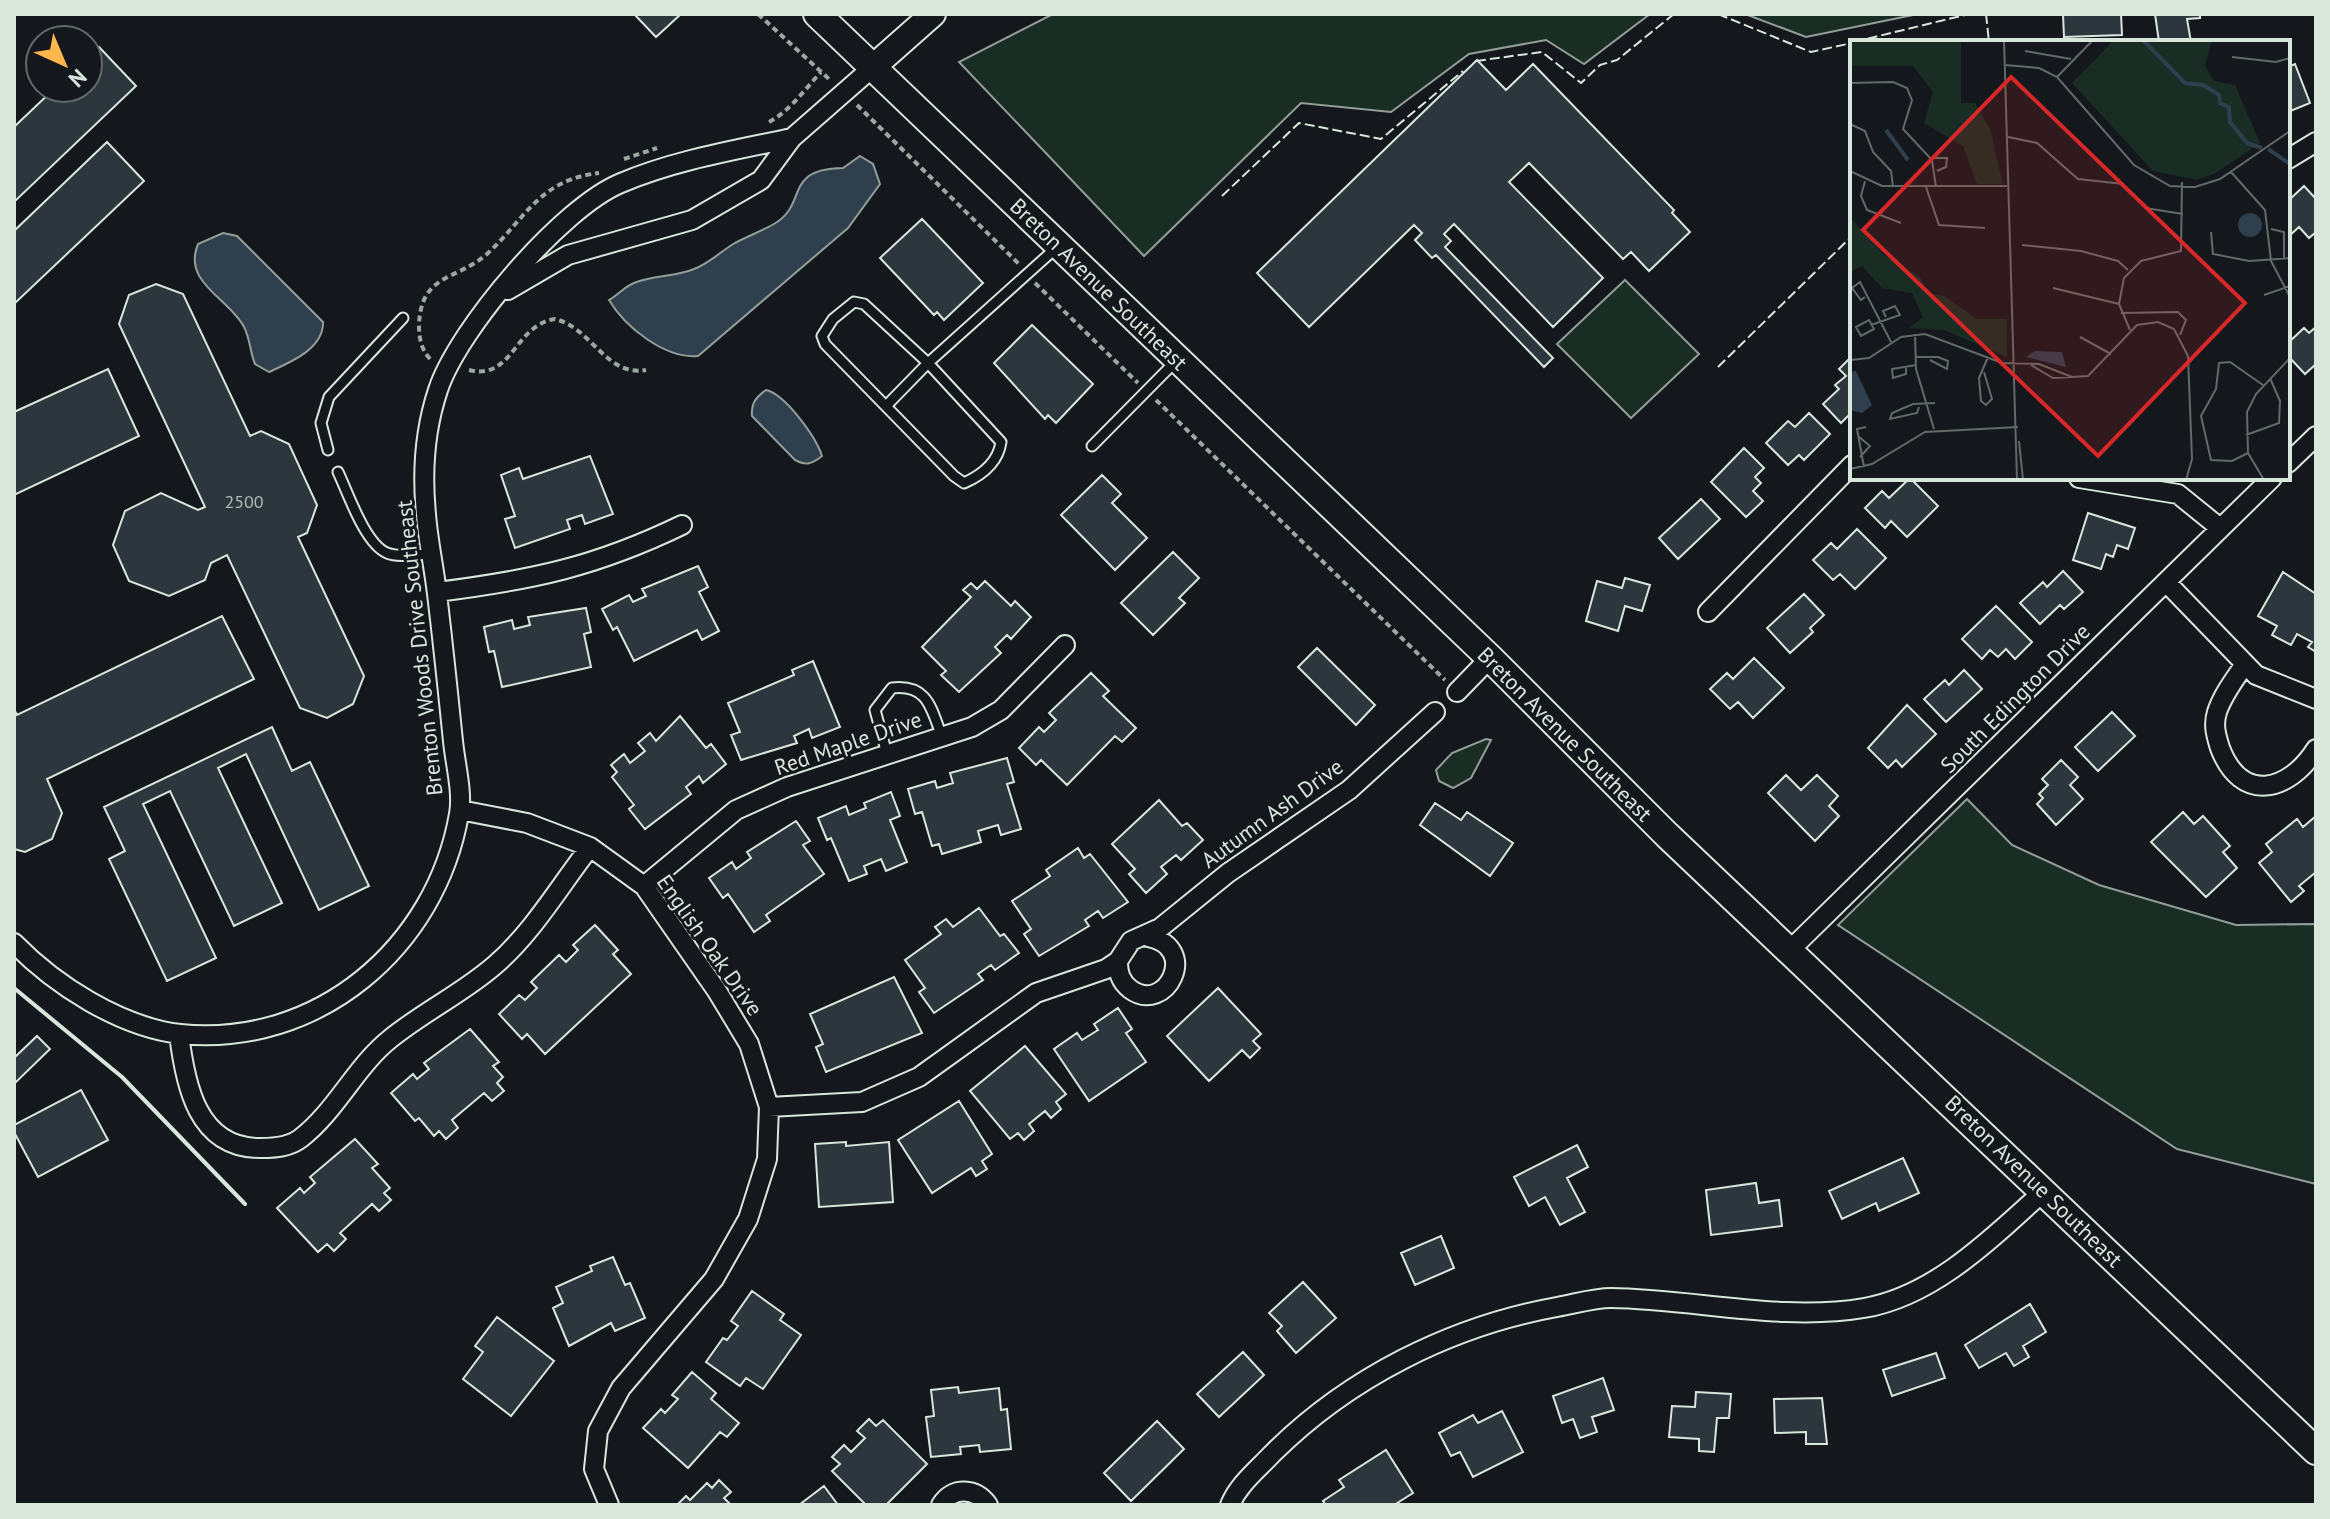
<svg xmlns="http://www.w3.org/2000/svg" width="2330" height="1519" font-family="'PT Sans',sans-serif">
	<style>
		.green { fill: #1a2d24; stroke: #939e99; stroke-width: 2 }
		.water { fill: #2f3f4d; stroke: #939e99; stroke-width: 2 }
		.building { fill: #2c363c; stroke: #d8e6dc; stroke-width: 2 }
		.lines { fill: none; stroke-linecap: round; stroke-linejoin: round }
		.service-casing { stroke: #d8e6dc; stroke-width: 13 }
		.minor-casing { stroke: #d8e6dc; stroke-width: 22 }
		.tertiary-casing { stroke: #d8e6dc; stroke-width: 28 }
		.secondary-casing { stroke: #d8e6dc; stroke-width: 30 }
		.path { stroke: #9da8a2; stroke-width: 4; stroke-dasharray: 6 4; stroke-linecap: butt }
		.service { stroke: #14181c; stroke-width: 9 }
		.minor { stroke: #14181c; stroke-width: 18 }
		.tertiary { stroke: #14181c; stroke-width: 24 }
		.secondary { stroke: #14181c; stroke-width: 26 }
		.fence { stroke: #d8e6dc; stroke-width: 2; stroke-dasharray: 10 4; stroke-linecap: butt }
		.wall { stroke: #d8e6dc; stroke-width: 4 }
		.labels { text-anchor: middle; stroke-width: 6; stroke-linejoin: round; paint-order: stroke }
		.number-label { font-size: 18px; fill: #adbab4 }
		.street-label { font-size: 22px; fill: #d8e6dc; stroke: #14181c }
		.inset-river { fill: none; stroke: #2f3f4d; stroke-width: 4 }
		.inset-road { fill: none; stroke: #626a69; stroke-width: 2 }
		.view { fill: #d62828; fill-opacity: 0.15; stroke: #d62828; stroke-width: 4 }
		.inset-edge { fill: none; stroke: #d8e6dc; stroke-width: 4 }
	</style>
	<rect width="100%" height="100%" fill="#14181c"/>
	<path class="green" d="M1053,14H1650L1584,64L1546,40L1469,54L1391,112L1301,103L1144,256L959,62Z
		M1745,14H1918L1806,37Z
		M1625,280L1699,354L1631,418L1557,344Z
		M1486,739L1491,740L1471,778L1453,788L1439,781L1436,770L1452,753Z
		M1967,799L2012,845L2099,885L2236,925L2316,924V1184L2177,1149L1838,925Z"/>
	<path class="water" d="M860,156L873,164L880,184L848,228L698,356C665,359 625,327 609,300C618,295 624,287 634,283C653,275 675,277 694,269C710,263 721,251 735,243C748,236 762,231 774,224C809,204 782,169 843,168Z
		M223,233L237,236L323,322C324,349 289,363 269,372L255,364C250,352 250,338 244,327C229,298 182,283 198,244Z
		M766,390C785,394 816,437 822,456C812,464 806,466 795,460L752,416C751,403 756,397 766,390Z"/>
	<path class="building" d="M634,14H681L656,37Z
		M2063,14H2121L2122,35L2064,37Z
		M2155,14H2200V18L2187,19L2191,42H2159Z
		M99,47L136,86L14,202V127L55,88H88V57Z
		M1477,60L1506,90L1533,64L1674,210L1672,213L1690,232L1649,271L1631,252L1623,259L1529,163L1509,182L1603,278L1553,327L1454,224L1444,234L1451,241L1445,247L1553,358L1544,367L1436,255L1432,258L1415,240L1422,233L1414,225L1309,327L1257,273Z
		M2295,64L2310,103L2288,112V67Z
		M107,142L144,181L14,304V231Z
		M2304,186L2316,199V232L2309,238L2299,227L2288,237V201Z
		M922,219L983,283L944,320L937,312L934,315L880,258Z
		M156,284L183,294L250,436L261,431L289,444L317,505L307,533L298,537L364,676L353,704L327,718L300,708L227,555L211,563L205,580L169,596L129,581L113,545L125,511L161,493L198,510L205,507L119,324L129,295Z
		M1032,325L1093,384L1056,423L1048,415L1045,419L994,363Z
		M2316,327V364L2305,374L2288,356V343L2304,328L2309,333Z
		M1849,359L1852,363V412L1841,423L1823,404L1839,389L1835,385L1846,376L1839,369Z
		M108,369L139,436L14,495V412Z
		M1809,413L1830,434L1804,460L1799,455L1788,465L1766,443L1788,421L1795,427Z
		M1744,448L1764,468L1755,477L1761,483L1753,491L1763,501L1746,517L1711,482Z
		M590,456L613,514L585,524L582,515L567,520L570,529L515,548L505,519L515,516L501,475L519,468L523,479Z
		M1102,475L1121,494L1112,503L1147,538L1115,570L1061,515Z
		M1910,478L1938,506L1907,537L1891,521L1885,528L1865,508L1882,491L1889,498Z
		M1701,499L1720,519L1678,559L1659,538Z
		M2088,513L2135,528L2128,549L2117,545L2113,557L2106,554L2101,569L2073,560Z
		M1857,529L1886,558L1855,589L1840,574L1833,580L1813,560L1831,543L1837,549Z
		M1173,552L1199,578L1179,598L1185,603L1153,635L1121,603Z
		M698,566L708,587L699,592L719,631L702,640L697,630L634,661L617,627L613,630L602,609L629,595L633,602L646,596L642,589Z
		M2063,571L2083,592L2064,609L2060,605L2040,624L2020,603L2043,582L2047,587Z
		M2283,572L2316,594V652L2308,647L2312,642L2297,634L2291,645L2272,635L2277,626L2258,616Z
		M1625,578L1650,585L1642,611L1625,606L1618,631L1586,621L1597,581L1622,588Z
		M985,581L1011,606L1015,601L1031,617L1011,639L1007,635L995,647L1001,653L959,692L941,675L946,671L922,647L971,597L963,590L971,583L977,589Z
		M1804,594L1824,615L1810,628L1813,632L1790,653L1767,628Z
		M1996,606L2032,642L2015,659L2006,649L1998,657L1990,650L1982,659L1962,639Z
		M586,608L591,632L584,634L591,667L502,687L494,651L489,652L484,627L512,620L514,629L530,625L528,617Z
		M222,616L254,679L47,779L62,813L52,839L25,852L14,849V709L17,715Z
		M1317,648L1375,705L1356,725L1298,667Z
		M1754,658L1784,688L1753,718L1738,702L1730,709L1710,689L1727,673L1733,679Z
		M813,661L840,727L812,738L809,729L794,736L797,743L741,760L731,735L740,732L728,703L794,675L792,670Z
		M1964,670L1982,689L1946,722L1924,699L1945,680L1949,685Z
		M1091,673L1109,691L1103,696L1136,728L1122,742L1115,736L1067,785L1041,760L1036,765L1019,748L1039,727L1044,732L1056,720L1049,713Z
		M1907,705L1936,734L1902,767L1896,760L1888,768L1868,748Z
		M2112,712L2135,736L2098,771L2075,747Z
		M680,716L706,748L711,744L726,764L703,783L699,776L686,787L691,794L645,829L629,809L634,805L612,777L617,772L611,765L624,754L630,763L645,751L638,743L650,733L656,741Z
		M272,727L292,771L310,762L369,886L319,910L246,754L218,768L282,903L234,926L170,791L143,804L216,958L167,981L109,859L125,851L104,807Z
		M1007,758L1014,782L1007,784L1021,829L1001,835L998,825L978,831L981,842L942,854L939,844L932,846L922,812L915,814L908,789L935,781L937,788L953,783L950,773Z
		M2061,760L2078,777L2070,785L2083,799L2056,825L2037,804L2043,798L2039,794L2048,785L2042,779Z
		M1786,775L1801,790L1817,775L1838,796L1829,806L1839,816L1815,841L1768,793Z
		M891,792L900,816L890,820L907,862L886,871L881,859L864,866L867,874L849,881L831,838L827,840L818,818L846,806L849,815L866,808L864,803Z
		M1159,800L1182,826L1187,823L1203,840L1181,860L1176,855L1161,867L1167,874L1146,893L1129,874L1135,869L1112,844Z
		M1435,803L1461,820L1467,812L1513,843L1490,876L1420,825Z
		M2183,812L2194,824L2203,816L2230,846L2223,852L2237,868L2206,897L2151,842Z
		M2316,816V872L2299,886L2304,891L2291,902L2259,863L2272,852L2266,844L2297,819L2303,827Z
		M796,821L810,841L803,845L824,874L766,915L770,921L754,932L728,894L723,898L709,878L732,862L736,869L751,858L747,852Z
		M1078,848L1084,858L1090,854L1128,902L1103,918L1098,911L1085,920L1089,926L1039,956L1024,934L1031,929L1012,901L1050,876L1046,870Z
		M979,908L1000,936L1004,934L1019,953L995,970L991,965L978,974L983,980L934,1013L919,992L925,988L905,960L941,934L935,927L946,919L953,927Z
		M595,925L618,950L613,954L631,974L545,1054L527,1034L522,1039L499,1014L519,995L525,1000L537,988L531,982L559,955L566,962L578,950L573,945Z
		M894,977L922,1033L826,1072L816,1047L823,1044L810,1014Z
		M1218,988L1261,1034L1253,1041L1260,1048L1250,1058L1242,1050L1209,1081L1167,1036Z
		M1118,1008L1132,1029L1126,1033L1146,1062L1089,1101L1054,1049L1077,1033L1082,1040L1098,1030L1094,1024Z
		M470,1029L499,1062L493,1066L503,1077L497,1083L504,1091L492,1101L484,1093L452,1120L458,1128L446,1139L439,1131L434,1136L419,1118L415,1121L391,1093L413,1074L417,1079L429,1069L424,1063Z
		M37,1036L50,1049L14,1084V1058Z
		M1025,1046L1066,1094L1056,1102L1061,1109L1051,1118L1045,1111L1029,1124L1034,1131L1024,1140L1018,1133L1010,1139L970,1091Z
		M81,1090L108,1140L38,1177L14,1132V1125Z
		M959,1101L992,1154L982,1161L987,1169L976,1176L971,1168L932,1193L898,1140Z
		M355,1139L378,1164L372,1168L390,1188L384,1193L391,1200L379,1211L372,1204L340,1233L346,1239L334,1251L327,1244L318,1252L277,1208L300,1188L304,1193L315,1183L310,1177Z
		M846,1142V1146L889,1142L893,1202L819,1207L815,1144Z
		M1577,1145L1588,1167L1567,1178L1585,1212L1560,1225L1545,1197L1529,1206L1514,1177Z
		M1903,1158L1919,1193L1879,1211L1876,1203L1842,1219L1829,1191Z
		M1756,1183L1759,1203L1779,1200L1782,1226L1711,1235L1706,1190Z
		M1441,1236L1454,1268L1415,1285L1401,1253Z
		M613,1257L625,1285L630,1283L645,1318L615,1331L611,1323L569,1346L553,1308L563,1303L556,1287L592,1271L590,1266Z
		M1303,1282L1336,1318L1296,1353L1277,1331L1282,1326L1269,1313Z
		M752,1291L784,1314L780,1320L801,1335L763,1389L746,1378L740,1386L706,1362L723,1338L727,1340L738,1326L731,1321Z
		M2030,1304L2046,1332L2023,1346L2029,1357L2014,1366L2006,1353L1979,1368L1965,1345Z
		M497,1317L554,1361L511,1416L463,1379L483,1352L475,1346Z
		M1243,1352L1264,1375L1219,1417L1197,1394Z
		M1936,1353L1945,1378L1892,1396L1883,1370Z
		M692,1372L716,1393L711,1399L739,1423L727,1437L720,1432L688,1468L643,1428L661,1409L665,1413L678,1399L672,1395Z
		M1603,1378L1614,1410L1592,1417L1597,1432L1580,1438L1573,1419L1562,1423L1553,1396Z
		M958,1387L959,1393L999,1388L1001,1410L1007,1409L1011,1449L980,1452L979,1445L960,1447L961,1454L931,1457L926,1417L934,1416L931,1390Z
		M1696,1392L1731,1394L1729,1418H1717L1714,1452L1699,1451V1439L1669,1437L1672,1406L1695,1407Z
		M1822,1398L1827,1444H1806V1432L1775,1433L1774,1399Z
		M1502,1411L1523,1452L1473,1477L1460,1452L1451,1456L1439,1433L1473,1415L1478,1423Z
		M869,1419L876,1426L883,1420L927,1464L886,1505H866L832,1471L840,1464L832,1457L844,1445L851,1452L865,1438L857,1431Z
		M1157,1421L1184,1449L1131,1501L1104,1473Z
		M1386,1450L1413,1493L1394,1505H1326L1323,1501L1344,1487L1339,1480Z
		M719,1480L731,1492L724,1498L731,1505H677L686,1496L690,1500L707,1483L712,1488Z
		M824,1486L838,1505H799Z"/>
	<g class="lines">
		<defs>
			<path id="service" d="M887,405L928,363L864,304L854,302L833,319L822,336L825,344L954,476L964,483C982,475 998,463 1001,442L928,363L1056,248
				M1092,446L1175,362
				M328,450L321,423L329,397L403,318
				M338,472C348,493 365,544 387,553C399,558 418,554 431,554
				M887,754L875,710L892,688C928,684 931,708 942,737"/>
			<path id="minor" d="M2288,159L2316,142
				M508,290L568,255L692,220L761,180L792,138L872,68
				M2288,463L2316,436
				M2079,478L2178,494L2220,528
				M2166,582L2256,675L2316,699
				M437,592C532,580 595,567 682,525
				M1708,612L1852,465
				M2245,664C2235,679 2223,694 2217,712C2213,725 2216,735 2220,748C2241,803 2288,793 2316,749
				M1457,692L1490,658
				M460,810L527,823L590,847L644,886L717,991L749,1044L769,1107L767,1159L748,1219L714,1279L621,1388L598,1431L594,1469L609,1505
				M644,886L736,810L787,787L972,727L1001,710L1065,645
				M14,943C55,985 120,1027 180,1034C318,1048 436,947 459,814C463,792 455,763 453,741C448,692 443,643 437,594C434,567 428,541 426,514C422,473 425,429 438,390C458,329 562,207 621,183C675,160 736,150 792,138
				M1790,950L2272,478
				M1118,961C1118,972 1120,981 1130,989C1166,1016 1201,947 1148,937
				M179,1034C185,1084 197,1149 261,1148C275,1148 290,1147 301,1138C336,1111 356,1066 390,1039C423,1012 463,993 495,965C533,932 559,887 590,847
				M769,1107L862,1102L919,1077L1036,993L1106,969L1118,961L1131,941L1160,928L1228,873L1349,790L1435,712
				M941,1505C953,1486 976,1488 988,1505
				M1230,1505C1239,1484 1256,1471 1272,1454C1348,1378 1451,1326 1557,1307C1575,1304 1593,1298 1611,1298C1694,1299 1782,1322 1864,1308C1935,1296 1993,1237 2044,1191"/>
			<path id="tertiary" d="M872,68L933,14"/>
			<path id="secondary" d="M817,14L1490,658L1667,835L2316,1451"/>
		</defs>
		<use href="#service" class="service-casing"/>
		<use href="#minor" class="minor-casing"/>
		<use href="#tertiary" class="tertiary-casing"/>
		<use href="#secondary" class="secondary-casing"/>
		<path class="path" d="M758,14L830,80
			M857,105L1019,264
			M769,122C790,111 805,89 821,72
			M624,159L657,148
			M1035,283L1138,383
			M430,359C421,349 419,338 419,325C421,273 456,281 487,254C526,218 539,180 599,173
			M469,370C513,381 514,325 555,319C592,328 606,377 646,370
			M1156,400L1445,680"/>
		<use href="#service" class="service"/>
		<use href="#minor" class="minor"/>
		<use href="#tertiary" class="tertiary"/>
		<use href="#secondary" class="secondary"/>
		<path class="fence" d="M1718,14L1811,52L1852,43
			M1986,14L1989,42
			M1854,42L1969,14
			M1476,61L1542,52L1581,83L1600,65L1617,60L1674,14
			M1222,196L1299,123L1381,139L1463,71
			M1718,367L1852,236"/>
		<path class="wall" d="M14,988L122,1077L245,1204"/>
	</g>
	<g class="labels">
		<g class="number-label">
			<text x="244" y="508">2500</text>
		</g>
		<g class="street-label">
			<text transform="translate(1099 284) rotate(44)" y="8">Breton Avenue Southeast</text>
			<text transform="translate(419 648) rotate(-96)" y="8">Brenton Woods Drive Southeast</text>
			<text transform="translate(2015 698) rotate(-45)" y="8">South Edington Drive</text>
			<text transform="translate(1565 734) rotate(45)" y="8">Breton Avenue Southeast</text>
			<text transform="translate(848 743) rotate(-19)" y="8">Red Maple Drive</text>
			<text transform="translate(1272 813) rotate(-36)" y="8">Autumn Ash Drive</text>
			<text transform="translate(710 945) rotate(55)" y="8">English Oak Drive</text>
			<text transform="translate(2034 1181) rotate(44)" y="8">Breton Avenue Southeast</text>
		</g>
	</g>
	<g transform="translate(1850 40)">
		<rect width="440" height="440" fill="#14181c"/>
		<path d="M0,0H111V63H125L140,89L153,144H127L113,106L74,83L83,52L63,26H0ZM264,0H362L355,26L364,41L385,45L410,103L366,133L347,140L303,131L222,43ZM0,177L34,215L70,237L78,253L94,256L127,279H157V317L94,290L59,288L73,277L62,253L32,248L12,226L0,232Z" fill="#1a2d24"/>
		<path d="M388 185a12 12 0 1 1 24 0a12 12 0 1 1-24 0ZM185,311L212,312L216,327L176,317ZM6,331L22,365L12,373L0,370V332Z" fill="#2f3f4d"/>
		<path class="inset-river" d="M293,0L335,43L353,45L369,55L370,63L379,67L380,82L397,103L412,108M36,90L58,120M418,109L440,124"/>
		<path class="inset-road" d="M154,0L167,440M175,11L221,19M382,17L426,22L440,18M155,25L189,28L207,37L284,125L320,146L345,147L370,139L440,91M207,37L243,0M0,43L43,42L57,48L62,60L53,89L82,120L86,147M0,84L15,91L23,112L41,131L43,147M158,97L187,103L228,139L274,144M81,118H97L96,127L87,131M0,131L32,146H157M381,132L415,170L421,221L440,257M15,141L11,156L17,170L51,183M76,147L89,185L135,188M302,171L295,168L333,174M421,189L434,192V219M361,192L363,214L399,221L440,218M172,205L231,211L268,221L278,230M203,248L269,264M414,255L440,246M15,257L11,260L2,248L10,242L41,302M271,273L328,272L336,280L330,295M19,280L24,289L11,296L6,287ZM21,285L50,275L45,266L33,271L36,277M280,290L269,264L274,238L291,221L331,211L332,142M65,294L66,329L84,389M230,297L261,314M66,317H88L98,321L97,329L80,320M0,320L19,318L51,297L75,294L152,323L189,324L222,337M181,325L203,338L238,336L287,285L308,282L324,289L338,316L342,419L336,440M56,328V334L43,338L42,329L66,325M134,332L142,359L136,365L131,361L129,338L138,317M69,367L67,373L40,379L42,373L63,364L85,363M396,395L429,383L430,361L420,338M8,396L20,406L10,417M169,401L173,440M398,413L382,421L361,420L351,376L366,349L369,323L380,322L413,345M14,427L7,389L16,387M0,429L22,424L75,392L168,387M414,440L398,413L397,372L406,354L440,318"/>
		<path class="view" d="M161,37L395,263L248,416L13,190Z"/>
		<rect width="440" height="440" class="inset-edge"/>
	</g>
	<rect width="2330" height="1519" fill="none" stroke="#d8e6dc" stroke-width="32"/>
	<g transform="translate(64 64) rotate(136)"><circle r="38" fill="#14181c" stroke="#626a69" stroke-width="2"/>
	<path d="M0-6L14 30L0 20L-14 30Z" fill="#ffb74d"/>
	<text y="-12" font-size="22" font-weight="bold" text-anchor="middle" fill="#d8e6dc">N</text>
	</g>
</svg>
